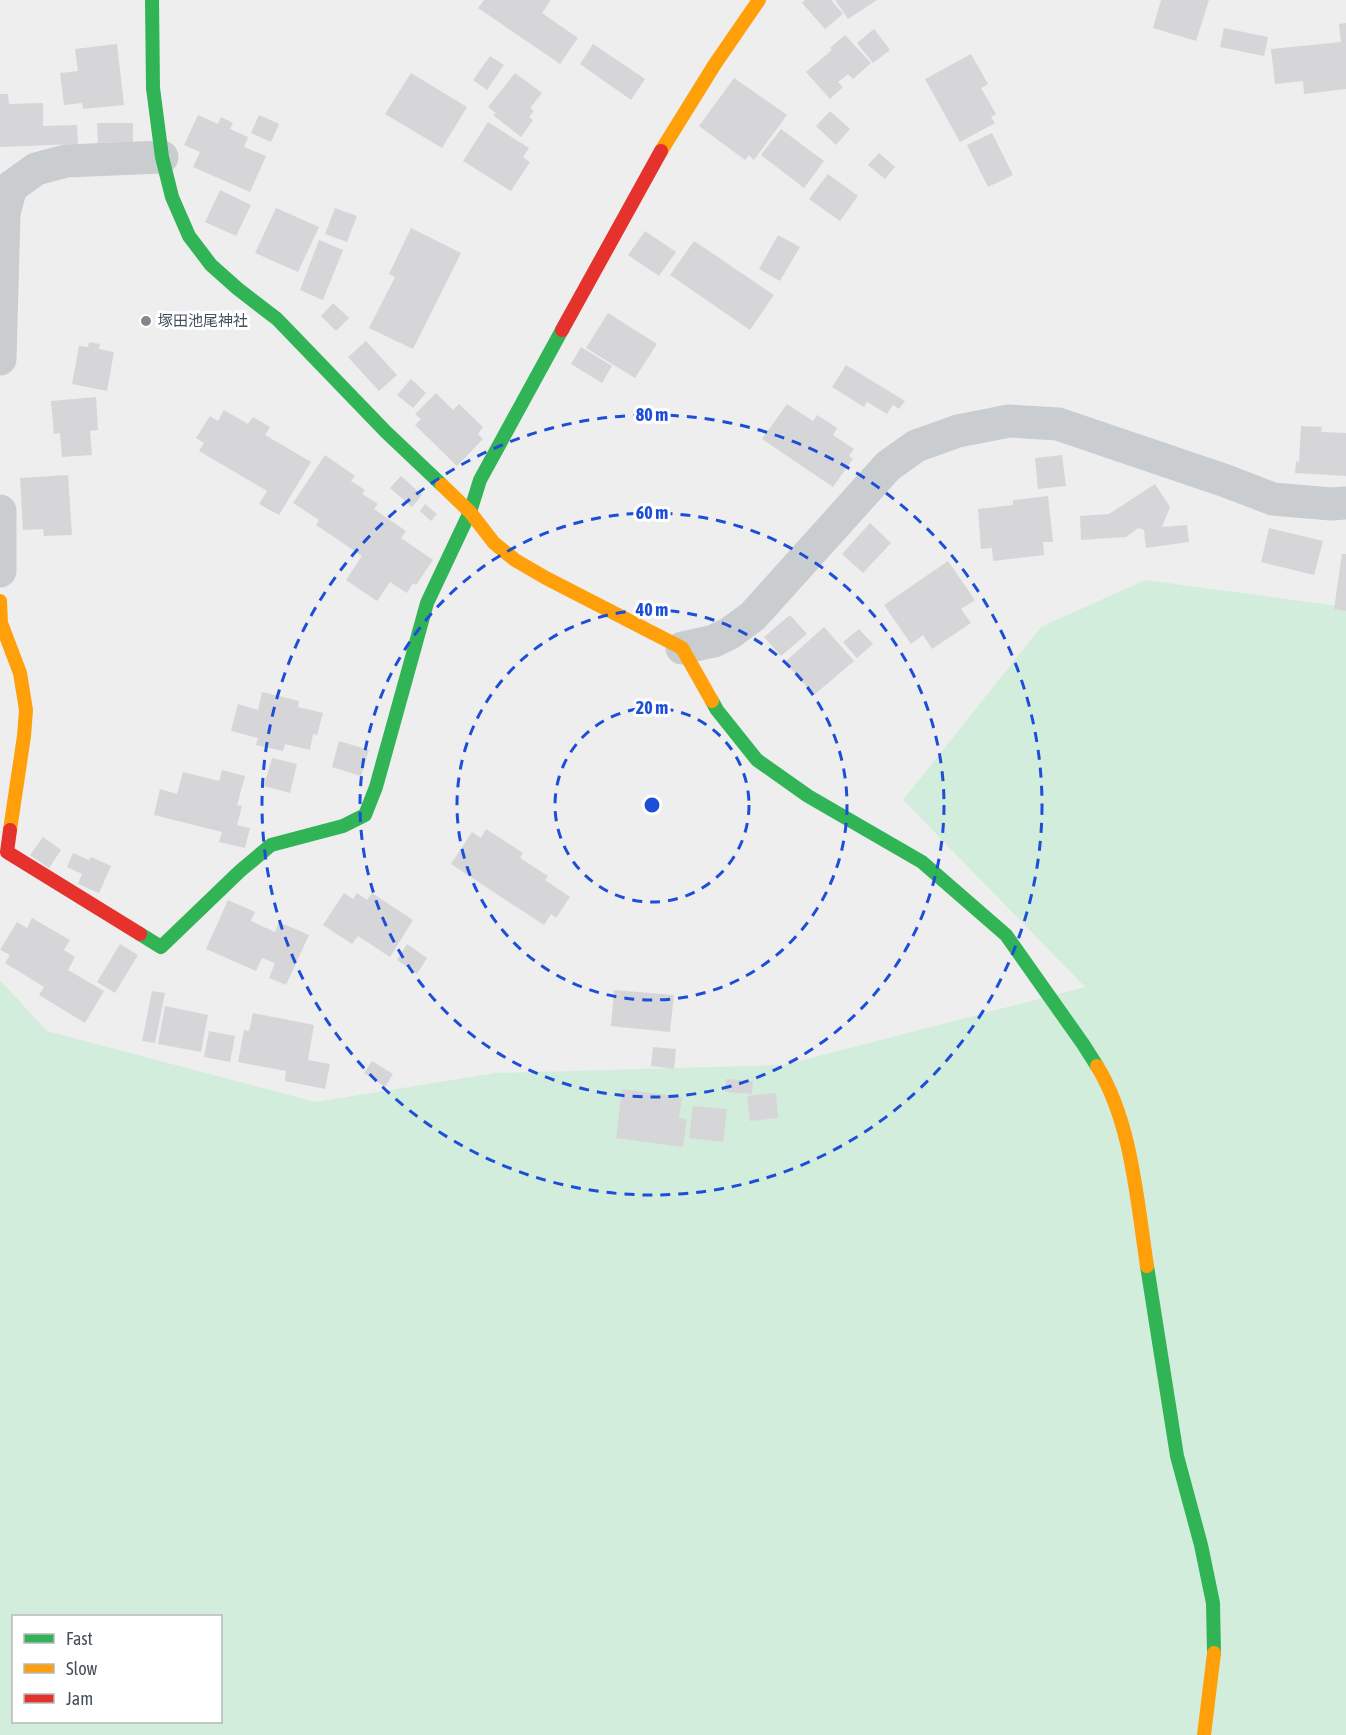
<svg xmlns="http://www.w3.org/2000/svg" width="1346" height="1735" font-family="'Asap Condensed','Noto Sans JP',sans-serif">
	<style>
		.green { fill: #d3eddd; fill-rule: evenodd }
		.building { fill: #d6d6d8 }
		.lines { fill: none; stroke-linecap: round; stroke-linejoin: round }
		.street { stroke: #cacdcf; stroke-width: 33 }
		.fast { stroke: #30b455; stroke-width: 14 }
		.slow { stroke: #ff9f0a; stroke-width: 14 }
		.jam { stroke: #e5322d; stroke-width: 14 }
		.ring { fill: none; stroke: #1d4ed8; stroke-width: 3; stroke-dasharray: 10 8 }
		.poi-dot { fill: #81878e; stroke: #fff; stroke-width: 2 }
		.labels { text-anchor: middle; stroke-width: 6; stroke-linejoin: round; paint-order: stroke }
		.poi-label { font-size: 15px; fill: #46505a; stroke: #fff; text-anchor: start }
		.centre { fill: #1d4ed8; stroke: #fff; stroke-width: 3 }
		.ring-label { font-size: 18px; text-anchor: middle; font-weight: bold; fill: #1d4ed8; stroke: #fff; stroke-width: 6; stroke-linejoin: round; paint-order: stroke }
	</style>
	<rect width="100%" height="100%" fill="#efeeee"/>
	<path class="green" d="M1145,580L1346,607V1735H0V980L47,1031L316,1102L495,1073L784,1065L1085,987L903,800L1041,627ZM14,1616H220V1722H14Z"/>
	<path class="building" d="M484,0H551L542,13L578,38L560,64L478,8Z
		M805,0H831L843,14L825,29L802,3Z
		M835,0H877L848,19Z
		M1161,0H1209L1196,41L1153,28Z
		M1346,23V89L1304,94L1303,81L1275,84L1271,49L1341,42L1339,24Z
		M1224,28L1268,37L1264,56L1220,47Z
		M874,29L890,50L873,63L857,43Z
		M845,35L871,63L853,79L848,74L838,82L843,87L830,99L806,72L832,50L830,48Z
		M117,44L124,105L83,109L82,103L64,105L60,73L78,71L75,49Z
		M593,44L645,79L631,100L580,64Z
		M971,54L988,84L981,88L996,114L991,117L995,123L960,142L925,79Z
		M490,56L504,65L487,90L473,80Z
		M411,73L467,107L442,148L385,114Z
		M515,73L542,93L530,108L534,111L529,117L533,120L521,137L493,115L496,113L488,107Z
		M734,78L787,115L754,160L749,155L745,160L699,126Z
		M0,94H8L9,104L43,103V126L77,125L78,144L0,147Z
		M830,111L850,129L836,145L816,126Z
		M198,115L218,124L221,117L233,123L230,129L248,137L244,147L266,156L250,192L193,167L200,152L184,145Z
		M259,115L279,124L271,142L251,133Z
		M488,122L529,148L523,157L530,162L511,191L463,161Z
		M97,123H133V142L98,143Z
		M781,129L824,161L804,188L761,155Z
		M992,133L1013,175L988,187L967,145Z
		M879,153L895,167L885,179L868,165Z
		M828,174L858,196L840,221L809,199Z
		M220,190L251,205L236,236L205,222Z
		M276,208L319,227L298,272L255,253Z
		M335,208L357,216L347,242L325,234Z
		M411,228L461,253L413,349L369,328L395,277L389,274Z
		M645,231L676,252L659,276L628,255Z
		M778,235L800,247L780,281L759,269Z
		M319,240L343,250L323,300L300,290Z
		M694,241L774,295L750,330L670,275Z
		M333,303L349,318L336,331L321,316Z
		M608,313L657,344L635,378L586,348Z
		M366,341L397,375L379,391L348,357Z
		M89,342L100,344L99,349L114,352L107,391L72,384L79,346L88,347Z
		M581,347L612,366L602,383L571,364Z
		M846,365L905,401L899,409L893,405L887,414L867,402L864,407L832,387Z
		M411,379L426,393L413,408L397,395Z
		M436,393L453,410L459,404L483,427L478,434L483,439L457,466L415,425L421,419L415,414Z
		M96,397L98,430L90,431L92,455L62,457L60,433L54,434L51,401Z
		M787,404L813,421L817,415L837,428L833,435L854,449L849,456L853,459L833,487L762,439Z
		M224,410L248,424L253,417L270,427L265,435L311,462L279,515L259,504L267,491L199,451L204,443L196,438L210,416L218,421Z
		M1301,426L1322,427L1321,432L1346,433V476L1295,473L1296,461L1299,462Z
		M325,455L355,476L351,481L365,490L362,494L378,504L374,509L406,531L401,538L433,560L416,585L413,583L407,593L390,582L377,601L346,580L362,556L316,525L319,520L293,503Z
		M1062,455L1066,486L1038,489L1035,458Z
		M68,475L72,535L44,536L43,529L23,530L20,478Z
		M401,476L422,495L412,507L390,488Z
		M1155,484L1170,507L1162,527L1187,525L1189,542L1146,548L1144,530L1138,528L1126,537L1081,540L1080,516L1109,514Z
		M1048,496L1053,542H1043L1044,555L993,561L992,548L981,549L978,509L1013,505V500Z
		M425,504L437,514L431,521L420,511Z
		M870,523L891,543L863,573L842,554Z
		M1269,528L1323,541L1314,575L1261,562Z
		M1342,554H1346V611L1334,609Z
		M948,561L975,600L961,609L971,623L932,649L923,635L911,644L884,605Z
		M790,615L807,634L781,656L764,637Z
		M824,627L854,661L814,695L785,662Z
		M859,629L873,644L857,658L843,642Z
		M262,692L299,701L298,707L323,713L317,735L313,734L310,750L285,744L283,751L256,745L258,738L231,731L238,704L258,710Z
		M339,741L369,750L361,776L332,767Z
		M272,758L297,764L290,793L264,786Z
		M222,770L245,776L237,805L242,806L237,825L250,828L245,848L219,842L222,832L154,815L160,789L177,794L183,772L219,781Z
		M486,829L523,853L520,858L548,876L545,880L570,897L556,918L551,914L544,925L451,864L472,832L481,838Z
		M43,837L61,850L49,868L30,855Z
		M73,853L89,860L91,857L111,866L99,893L78,884L82,874L67,867Z
		M344,893L353,899L357,893L367,900L372,893L413,920L390,957L358,936L352,944L323,925Z
		M228,900L255,912L251,921L275,932L279,922L309,935L286,985L269,978L275,963L262,958L256,971L206,949Z
		M32,918L70,940L64,950L75,957L68,970L104,991L85,1023L39,995L44,987L5,963L10,955L0,950L17,922L27,928Z
		M120,944L138,955L115,993L97,982Z
		M407,944L427,958L417,974L397,960Z
		M614,990L674,995L670,1032L611,1026Z
		M152,991L165,993L155,1043L142,1041Z
		M165,1006L208,1015L201,1052L158,1044Z
		M253,1013L314,1025L308,1060L330,1064L325,1089L285,1081L286,1071L238,1062L244,1030L249,1031Z
		M209,1031L235,1036L230,1062L204,1057Z
		M653,1047L676,1049L674,1069L651,1066Z
		M372,1061L393,1074L385,1087L364,1073Z
		M726,1079L753,1081L752,1094L725,1092Z
		M622,1089L682,1097L679,1118L687,1119L683,1147L616,1138Z
		M776,1093L778,1118L750,1121L747,1096Z
		M693,1106L727,1109L723,1142L689,1138Z"/>
	<g class="lines">
		<path class="street" d="M0,359L4,213L11,187L36,169L66,161L162,157
			M0,511V571
			M682,648L714,641L730,633L753,616L888,466L916,446L958,431L1009,421L1058,424L1226,481L1273,499L1331,504L1346,503"/>
		<path class="fast" d="M152,0L153,88L162,157L172,197L189,236L211,265L238,289L277,319L386,432L442,485
			M712,701L717,710L757,760L808,796L922,862L1006,935L1083,1044L1097,1066
			M140,934L161,947L240,871L271,845L343,826L365,815L376,787L427,603L470,512L480,480L562,330
			M1147,1266L1177,1456L1201,1545L1213,1603L1214,1653"/>
		<path class="slow" d="M661,151L715,64L759,0
			M442,485L470,512L494,543L515,560L546,578L682,648L712,701
			M0,601L1,623L20,673L26,710L24,736L10,830
			M1097,1066C1132,1123 1137,1201 1147,1266
			M1204,1735L1214,1653"/>
		<path class="jam" d="M562,330L661,151
			M10,830L7,852L140,934"/>
	</g>
	<g class="ring">
		<circle cx="652" cy="805" r="97"/>
		<circle cx="652" cy="805" r="195"/>
		<circle cx="652" cy="805" r="292"/>
		<circle cx="652" cy="805" r="390"/>
	</g>
	<circle class="poi-dot" cx="146" cy="321" r="6"/>
	<g class="labels">
		<g class="poi-label">
			<text x="158" y="326">塚田池尾神社</text>
		</g>
	</g>
	<circle cx="652" cy="805" r="9" class="centre"/>
	<g class="ring-label">
		<text x="652" y="421">80 m</text>
		<text x="652" y="519">60 m</text>
		<text x="652" y="616">40 m</text>
		<text x="652" y="714">20 m</text>
	</g>
	<rect x="12" y="1615" width="210" height="108" fill="#ffffff" stroke="#b5b9bd" stroke-width="1.5"/>
	<rect x="24" y="1634" width="30" height="9" fill="#30b455" stroke="#b5b9bd" stroke-width="1.5"/>
	<text x="66" y="1645" font-size="18" fill="#46505a">Fast</text>
	<rect x="24" y="1664" width="30" height="9" fill="#ff9f0a" stroke="#b5b9bd" stroke-width="1.5"/>
	<text x="66" y="1675" font-size="18" fill="#46505a">Slow</text>
	<rect x="24" y="1694" width="30" height="9" fill="#e5322d" stroke="#b5b9bd" stroke-width="1.5"/>
	<text x="66" y="1705" font-size="18" fill="#46505a">Jam</text>
</svg>
